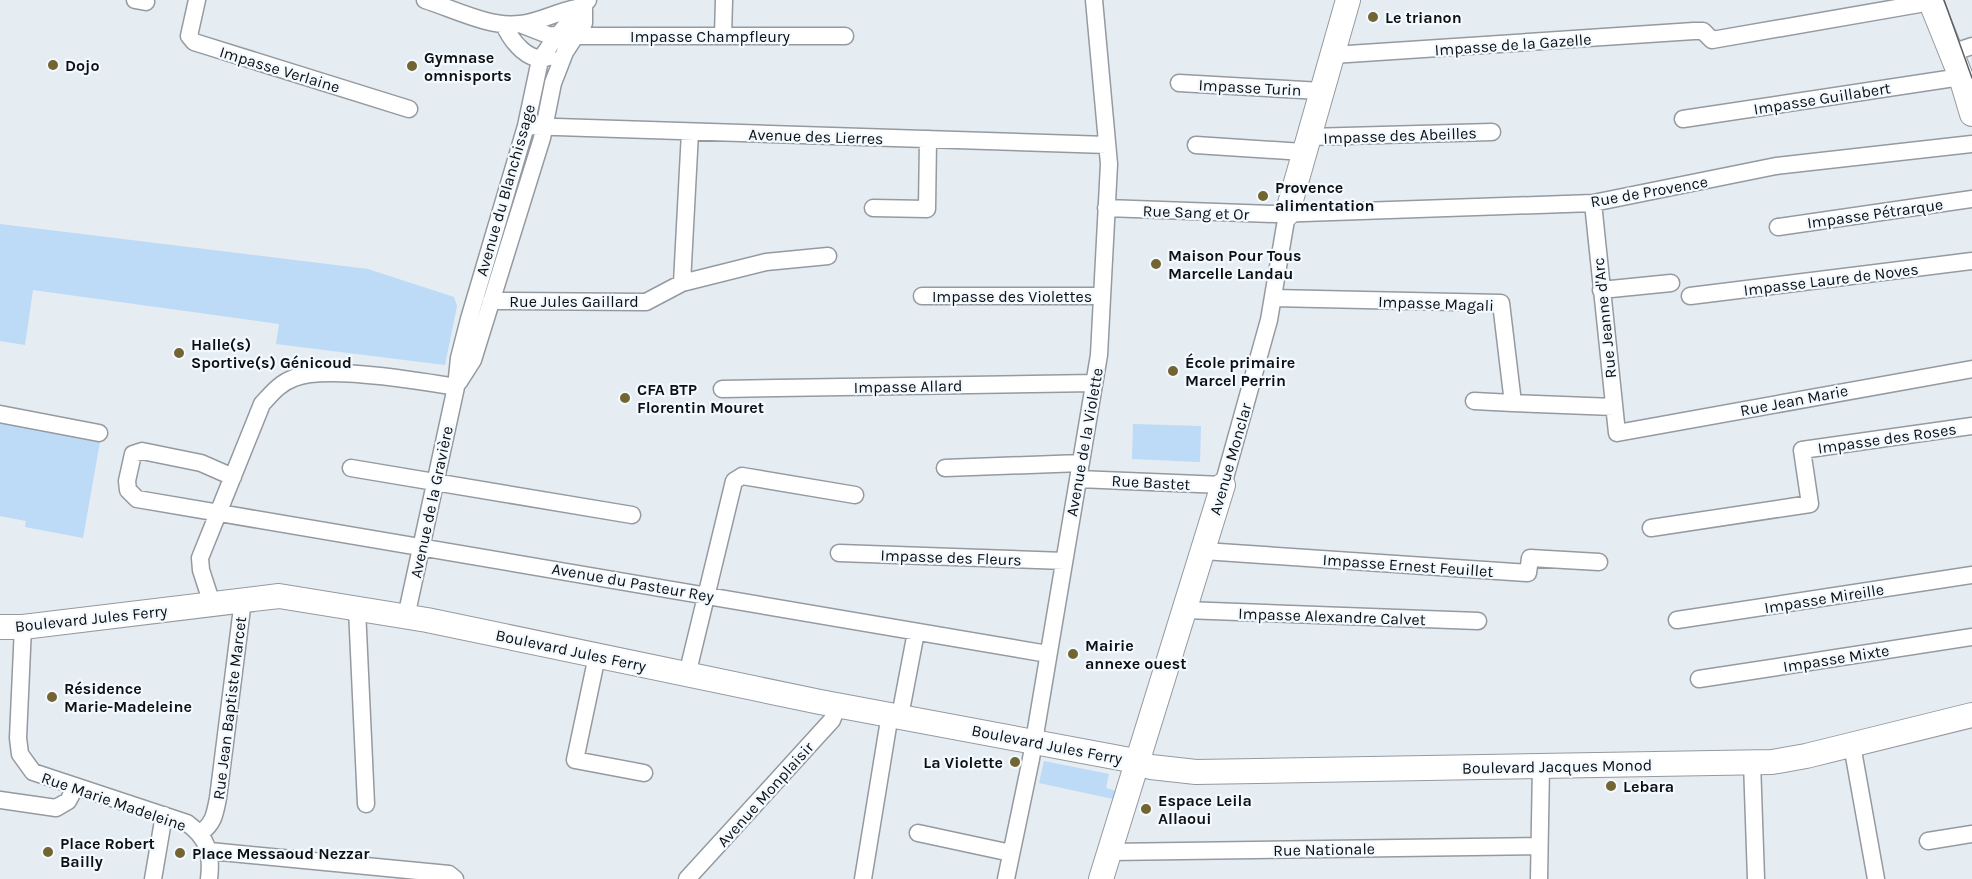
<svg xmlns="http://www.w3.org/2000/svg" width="1972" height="879" font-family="Karla,sans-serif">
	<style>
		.green { fill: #bddaf6 }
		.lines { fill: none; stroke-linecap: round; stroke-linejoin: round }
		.street-casing { stroke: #949aa0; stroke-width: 19 }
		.secondary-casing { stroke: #949aa0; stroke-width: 26 }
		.street { stroke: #fff; stroke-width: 16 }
		.secondary { stroke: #fff; stroke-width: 24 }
		.tram { stroke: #5d6165; stroke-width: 1.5 }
		.poi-dot { fill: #736532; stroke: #f2f9ff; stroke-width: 2 }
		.labels { text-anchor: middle; stroke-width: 4.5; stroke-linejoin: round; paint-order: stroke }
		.poi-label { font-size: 16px; font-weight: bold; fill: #0d0f11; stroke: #f2f9ff; text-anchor: start }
		.street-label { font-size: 16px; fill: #0d0f11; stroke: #f2f9ff }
	</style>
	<rect width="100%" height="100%" fill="#e5ecf2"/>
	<path class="green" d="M0,224L368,269L454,297L457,306L445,365L276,344L279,324L33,290L25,345L0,341Z
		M0,419L101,436L83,538L25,527L26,521L0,516Z
		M1133,424L1201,426L1200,462L1132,459Z
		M1044,761L1109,774L1106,788L1116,791L1113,799L1039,783Z"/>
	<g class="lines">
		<defs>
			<path id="street" d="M135,0L146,2
				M197,0L189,36L194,42L409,109
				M425,0C454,9 490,28 520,24C542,22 561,9 583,7
				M520,24L548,35L584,36H845
				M504,25C512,42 529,64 549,57
				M723,36L724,0
				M1951,53L1972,46
				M1333,55L1694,31H1703L1712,40L1931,2
				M1179,83L1321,91
				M1683,119L1961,77
				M526,126L1107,145
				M1308,137L1492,132
				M1196,145L1303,152
				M1593,203L1617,433L1972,369
				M873,208L927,209L928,139
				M1106,208L1275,214L1593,203L1776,166L1972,144
				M1778,227L1972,199
				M682,283L766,262L828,256
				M1601,290L1671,283
				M922,296H1102
				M1690,296L1972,261
				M1273,298L1501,303L1513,403L1614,407
				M491,301L646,302L682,283L690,132
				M459,382L473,360L542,138L553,83L565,52L584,23V7
				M722,389L1094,383
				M1474,401L1513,403
				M0,414L99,433
				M351,468L632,515
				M945,468L1081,463
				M233,477L201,463L142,451L133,454L127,481L128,490L137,499L1048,654
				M1078,479L1223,485L1269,320L1287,214
				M1651,528L1810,504L1802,450L1972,426
				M1204,551L1528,573L1530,558L1599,562
				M839,553L1064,561
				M212,604L201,570L200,558L262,404C272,393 280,383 294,378C326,365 420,381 456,387
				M357,609L366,804
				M1185,610L1478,621
				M406,617L456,387L459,358L469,319L526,126L540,60L553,41L588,0
				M1677,620L1972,575
				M23,627L18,738L20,754L33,772L187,823C208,838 212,854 209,879
				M597,656L575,760L644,773
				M687,675L734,481L742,476L855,495
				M1699,679L1972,637
				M900,716L916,632
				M1852,745L1876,879
				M1752,762L1756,879
				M0,800L56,808L68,801L75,788
				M200,833C214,824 215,813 218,798L243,600
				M918,833L1011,853
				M1928,841L1972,834
				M210,851L449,874L455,879
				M1109,852L1539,846
				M153,879L164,815
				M687,879L832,720L838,705
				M863,879L890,714
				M1006,879L1031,759L1099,355L1109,164L1094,0
				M1539,879L1541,766"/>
			<path id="secondary" d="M1930,0L1961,77L1972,114
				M1287,214L1348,0
				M0,627H23L279,596L427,620L820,702L1125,759L1151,767L1196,772L1772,762L1806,756L1972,715
				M1101,879L1223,485"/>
		</defs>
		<use href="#street" class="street-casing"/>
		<use href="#secondary" class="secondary-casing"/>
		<use href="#street" class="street"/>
		<use href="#secondary" class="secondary"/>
		<path class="tram" d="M1944,0L1972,78"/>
	</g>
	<g class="poi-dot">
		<circle cx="1373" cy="17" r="6"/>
		<circle cx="53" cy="65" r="6"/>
		<circle cx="412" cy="66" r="6"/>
		<circle cx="1263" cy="196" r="6"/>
		<circle cx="1156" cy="264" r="6"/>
		<circle cx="179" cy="353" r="6"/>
		<circle cx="1173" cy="371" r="6"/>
		<circle cx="625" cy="398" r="6"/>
		<circle cx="1073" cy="654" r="6"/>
		<circle cx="52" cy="697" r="6"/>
		<circle cx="1015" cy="762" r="6"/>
		<circle cx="1611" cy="786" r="6"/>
		<circle cx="1146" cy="809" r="6"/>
		<circle cx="48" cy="852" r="6"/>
		<circle cx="180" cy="853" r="6"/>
	</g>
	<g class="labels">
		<g class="poi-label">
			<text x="1385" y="23">Le trianon</text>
			<text x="424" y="63">Gymnase<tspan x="424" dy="18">omnisports</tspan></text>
			<text x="65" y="71">Dojo</text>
			<text x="1275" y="193">Provence<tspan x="1275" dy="18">alimentation</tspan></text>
			<text x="1168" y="261">Maison Pour Tous<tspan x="1168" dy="18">Marcelle Landau</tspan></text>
			<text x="191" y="350">Halle(s)<tspan x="191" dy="18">Sportive(s) Génicoud</tspan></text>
			<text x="1185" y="368">École primaire<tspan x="1185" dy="18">Marcel Perrin</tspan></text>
			<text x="637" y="395">CFA BTP<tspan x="637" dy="18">Florentin Mouret</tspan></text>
			<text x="1085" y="651">Mairie<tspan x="1085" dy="18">annexe ouest</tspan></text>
			<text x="64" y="694">Résidence<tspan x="64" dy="18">Marie-Madeleine</tspan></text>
			<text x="1003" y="768" text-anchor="end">La Violette</text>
			<text x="1623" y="792">Lebara</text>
			<text x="1158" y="806">Espace Leila<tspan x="1158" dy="18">Allaoui</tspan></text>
			<text x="60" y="849">Place Robert<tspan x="60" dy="18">Bailly</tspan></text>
			<text x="192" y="859">Place Messaoud Nezzar</text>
		</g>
		<g class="street-label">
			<text x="710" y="42">Impasse Champfleury</text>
			<text transform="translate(1513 44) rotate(-4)" y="6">Impasse de la Gazelle</text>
			<text transform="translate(280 69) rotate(17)" y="6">Impasse Verlaine</text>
			<text transform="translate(1250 87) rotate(3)" y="6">Impasse Turin</text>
			<text transform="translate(1822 98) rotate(-9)" y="6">Impasse Guillabert</text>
			<text transform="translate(1400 135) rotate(-2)" y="6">Impasse des Abeilles</text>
			<text transform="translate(816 136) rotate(2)" y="6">Avenue des Lierres</text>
			<text transform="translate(505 190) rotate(-74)" y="6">Avenue du Blanchissage</text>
			<text transform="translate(1649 191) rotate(-10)" y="6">Rue de Provence</text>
			<text transform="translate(1196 212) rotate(2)" y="6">Rue Sang et Or</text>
			<text transform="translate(1875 213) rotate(-8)" y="6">Impasse Pétrarque</text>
			<text transform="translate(1831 279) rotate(-7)" y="6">Impasse Laure de Noves</text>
			<text x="1012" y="302">Impasse des Violettes</text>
			<text x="574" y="307">Rue Jules Gaillard</text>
			<text transform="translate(1436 303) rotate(2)" y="6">Impasse Magali</text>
			<text transform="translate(1604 318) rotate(-96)" y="6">Rue Jeanne d'Arc</text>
			<text transform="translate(908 386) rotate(-1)" y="6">Impasse Allard</text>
			<text transform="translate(1794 400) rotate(-11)" y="6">Rue Jean Marie</text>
			<text transform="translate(1887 438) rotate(-8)" y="6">Impasse des Roses</text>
			<text transform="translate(1084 442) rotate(-80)" y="6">Avenue de la Violette</text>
			<text transform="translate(1230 459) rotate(-74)" y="6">Avenue Monclar</text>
			<text transform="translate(1151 482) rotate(3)" y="6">Rue Bastet</text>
			<text transform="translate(431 502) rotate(-78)" y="6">Avenue de la Gravière</text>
			<text transform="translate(951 557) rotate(2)" y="6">Impasse des Fleurs</text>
			<text transform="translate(1408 565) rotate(4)" y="6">Impasse Ernest Feuillet</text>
			<text transform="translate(633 582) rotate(10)" y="6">Avenue du Pasteur Rey</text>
			<text transform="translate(1824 598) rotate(-9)" y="6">Impasse Mireille</text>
			<text transform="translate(1332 616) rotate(2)" y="6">Impasse Alexandre Calvet</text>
			<text transform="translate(91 618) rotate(-6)" y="6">Boulevard Jules Ferry</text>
			<text transform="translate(571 650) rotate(12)" y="6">Boulevard Jules Ferry</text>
			<text transform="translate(1836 658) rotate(-9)" y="6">Impasse Mixte</text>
			<text transform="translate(229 708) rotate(-83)" y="6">Rue Jean Baptiste Marcet</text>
			<text transform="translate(1047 744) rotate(11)" y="6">Boulevard Jules Ferry</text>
			<text transform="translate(1557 766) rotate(-1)" y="6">Boulevard Jacques Monod</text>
			<text transform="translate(765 794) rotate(-48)" y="6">Avenue Monplaisir</text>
			<text transform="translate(114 801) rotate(19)" y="6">Rue Marie Madeleine</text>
			<text transform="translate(1324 849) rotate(-1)" y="6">Rue Nationale</text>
		</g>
	</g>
</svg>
